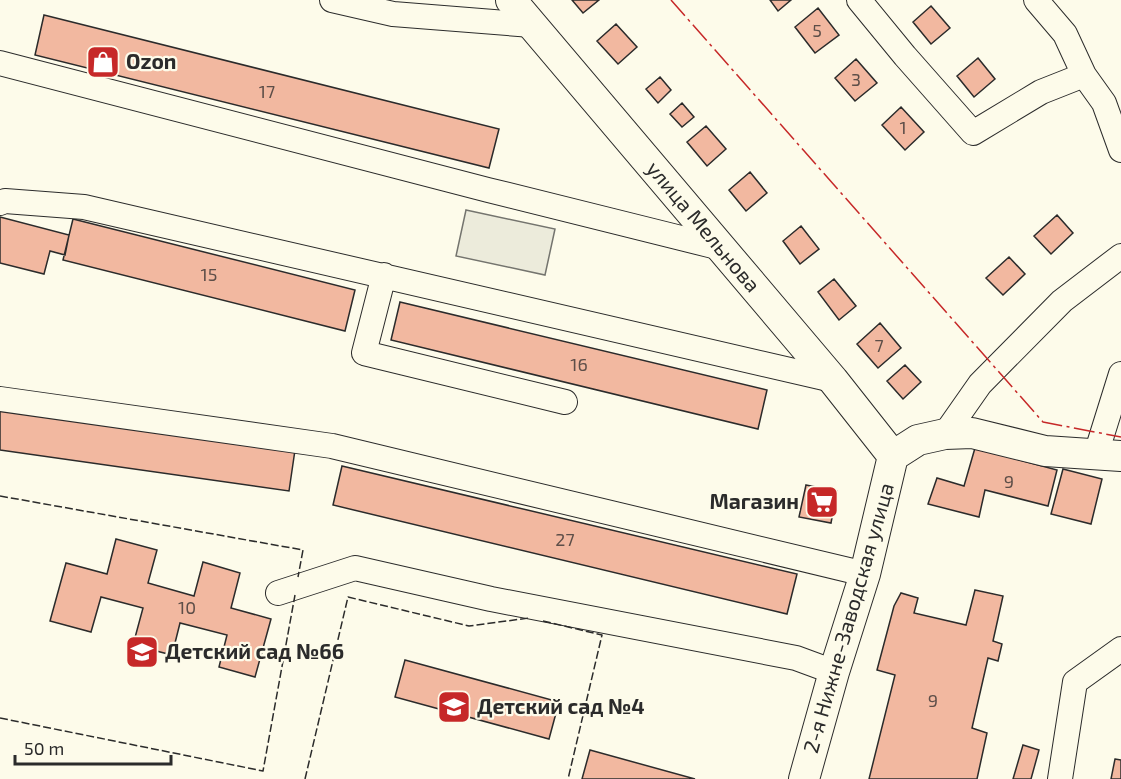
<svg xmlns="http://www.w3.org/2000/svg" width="1121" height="779" font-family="'Exo 2',sans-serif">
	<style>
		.green { fill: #ecebdb; stroke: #74746e; stroke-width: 1.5 }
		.building { fill: #f2b8a0; stroke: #2b2b2b; stroke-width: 1.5 }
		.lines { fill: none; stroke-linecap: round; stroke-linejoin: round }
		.minor-casing { stroke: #2b2b2b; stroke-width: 26 }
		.major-casing { stroke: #2b2b2b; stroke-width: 32 }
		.minor { stroke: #fdfbea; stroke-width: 24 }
		.major { stroke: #fdfbea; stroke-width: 30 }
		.fence { stroke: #2b2b2b; stroke-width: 1.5; stroke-dasharray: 8 3; stroke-linecap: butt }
		.power { stroke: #c62828; stroke-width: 1.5; stroke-dasharray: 21 4.5 3 4.5; stroke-linecap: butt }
		.labels { text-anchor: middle; stroke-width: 4.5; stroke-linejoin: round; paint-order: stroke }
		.number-label { font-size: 18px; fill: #5d4e48 }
		.poi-label { font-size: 21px; font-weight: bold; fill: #2b2b2b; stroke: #fdfbea; text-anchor: start }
		.street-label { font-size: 21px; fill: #2b2b2b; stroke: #fdfbea }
	</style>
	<rect width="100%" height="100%" fill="#fdfbea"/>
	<path class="green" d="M466,210L555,229L545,275L456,256Z"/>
	<path class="building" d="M572,0H599L583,13Z
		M770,0H791L778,11Z
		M931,6L950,28L931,44L913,22Z
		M818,8L839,35L815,53L795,27Z
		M44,15L499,129L489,168L35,55Z
		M616,24L637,47L618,64L597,41Z
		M978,58L995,79L974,97L957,76Z
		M856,59L877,83L855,101L835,78Z
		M660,77L671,90L658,103L646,89Z
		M682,103L694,117L682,127L670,114Z
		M901,107L924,132L905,150L882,125Z
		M706,126L726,149L707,166L687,142Z
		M750,172L767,193L746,211L729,190Z
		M1057,215L1073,233L1051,254L1034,236Z
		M0,217L69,235L65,255L50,251L44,274L0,263Z
		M73,219L355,290L345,331L63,260Z
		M801,226L819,249L800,264L783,241Z
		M1009,257L1025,274L1003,295L986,278Z
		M834,279L856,306L839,320L818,292Z
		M400,302L767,390L758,429L391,340Z
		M880,323L901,348L878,368L857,344Z
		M905,365L921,382L903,399L887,381Z
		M0,408L295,450L289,491L0,450Z
		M975,448L1057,470L1048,506L985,490L979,517L928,504L937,478L964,486Z
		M342,466L797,574L787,614L333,505Z
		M1063,469L1102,479L1091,524L1051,514Z
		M806,485L837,491L831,523L799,517Z
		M116,539L157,550L148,583L194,596L203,562L240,573L231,608L271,619L255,677L219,667L227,635L180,623L172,655L133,645L143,608L101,597L91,632L50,621L66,563L107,574Z
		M975,590L1003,596L993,641L1002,644L998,661L988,658L972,728L987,733L977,779H869L895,675L877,670L894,606L901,593L918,598L914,613L966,625Z
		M405,660L559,702L549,739L395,697Z
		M1023,745L1039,750L1031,779H1013Z
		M590,750L695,779H582Z
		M1115,759L1121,760V779H1111Z"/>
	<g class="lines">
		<defs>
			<path id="minor" d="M332,0L393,14L532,25
				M859,0L905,56L973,133L1041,92L1084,75
				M1036,0L1065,34L1084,75L1104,103L1121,150
				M0,63L488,190L721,248
				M0,203L5,201L84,207L833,380
				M384,275L364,353L565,402
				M0,399L332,446L865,574
				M945,434L980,384L1062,301L1121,256
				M1096,454L1121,374
				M278,593L355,568L491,599L796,658L834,672
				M1060,779L1075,682L1121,649"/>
			<path id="major" d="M511,0L833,380L893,456
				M893,456L918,440L945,434L972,433L1045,451L1121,456
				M804,779L834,672L865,574L893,456"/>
		</defs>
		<use href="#minor" class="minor-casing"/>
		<use href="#major" class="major-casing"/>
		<use href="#minor" class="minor"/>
		<use href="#major" class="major"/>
		<path class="fence" d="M0,496L303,550L298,577
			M543,621L602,635L568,779
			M0,718L263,771L295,595
			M305,779L348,597L469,626L529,618"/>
		<path class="power" d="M671,0L1043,422L1121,437"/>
	</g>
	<defs>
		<symbol id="shop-square" viewBox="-11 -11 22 22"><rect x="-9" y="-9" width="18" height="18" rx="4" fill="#c62828" stroke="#fdfbea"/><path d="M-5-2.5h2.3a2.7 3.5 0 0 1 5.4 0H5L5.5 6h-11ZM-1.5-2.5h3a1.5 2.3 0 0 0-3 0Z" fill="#fff"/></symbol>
		<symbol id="supermarket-square" viewBox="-11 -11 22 22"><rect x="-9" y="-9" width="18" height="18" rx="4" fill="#c62828" stroke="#fdfbea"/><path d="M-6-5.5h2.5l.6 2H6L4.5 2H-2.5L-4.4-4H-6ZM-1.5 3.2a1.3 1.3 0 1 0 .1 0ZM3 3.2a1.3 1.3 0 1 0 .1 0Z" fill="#fff"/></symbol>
		<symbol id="school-square" viewBox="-11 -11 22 22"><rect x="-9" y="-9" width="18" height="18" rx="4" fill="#c62828" stroke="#fdfbea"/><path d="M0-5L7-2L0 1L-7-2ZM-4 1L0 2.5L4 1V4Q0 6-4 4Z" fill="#fff"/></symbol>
	</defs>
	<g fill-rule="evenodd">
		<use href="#shop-square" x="84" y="43" width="38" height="38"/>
		<use href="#supermarket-square" x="803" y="483" width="38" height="38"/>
		<use href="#school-square" x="123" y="633" width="38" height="38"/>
		<use href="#school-square" x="435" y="688" width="38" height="38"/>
	</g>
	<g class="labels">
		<g class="number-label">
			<text x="817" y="37">5</text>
			<text x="856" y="86">3</text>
			<text x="267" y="98">17</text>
			<text x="903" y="134">1</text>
			<text x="209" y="281">15</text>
			<text x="879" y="352">7</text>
			<text x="579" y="371">16</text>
			<text x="1009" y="488">9</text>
			<text x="565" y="546">27</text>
			<text x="187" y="614">10</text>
			<text x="933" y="707">9</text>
		</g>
		<g class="poi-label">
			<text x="126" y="69">Ozon</text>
			<text x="799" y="509" text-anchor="end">Магазин</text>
			<text x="165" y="659">Детский сад №66</text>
			<text x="477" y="714">Детский сад №4</text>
		</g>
		<g class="street-label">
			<text transform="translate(703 227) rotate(50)" y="7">улица Мельнова</text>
			<text transform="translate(849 618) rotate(-74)" y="7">2-я Нижне-Заводская улица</text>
		</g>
	</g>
	<path d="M15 755v9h156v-9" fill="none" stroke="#2b2b2b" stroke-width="3"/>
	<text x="24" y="755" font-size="18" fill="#2b2b2b" stroke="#fdfbea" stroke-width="4.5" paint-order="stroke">50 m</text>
</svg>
